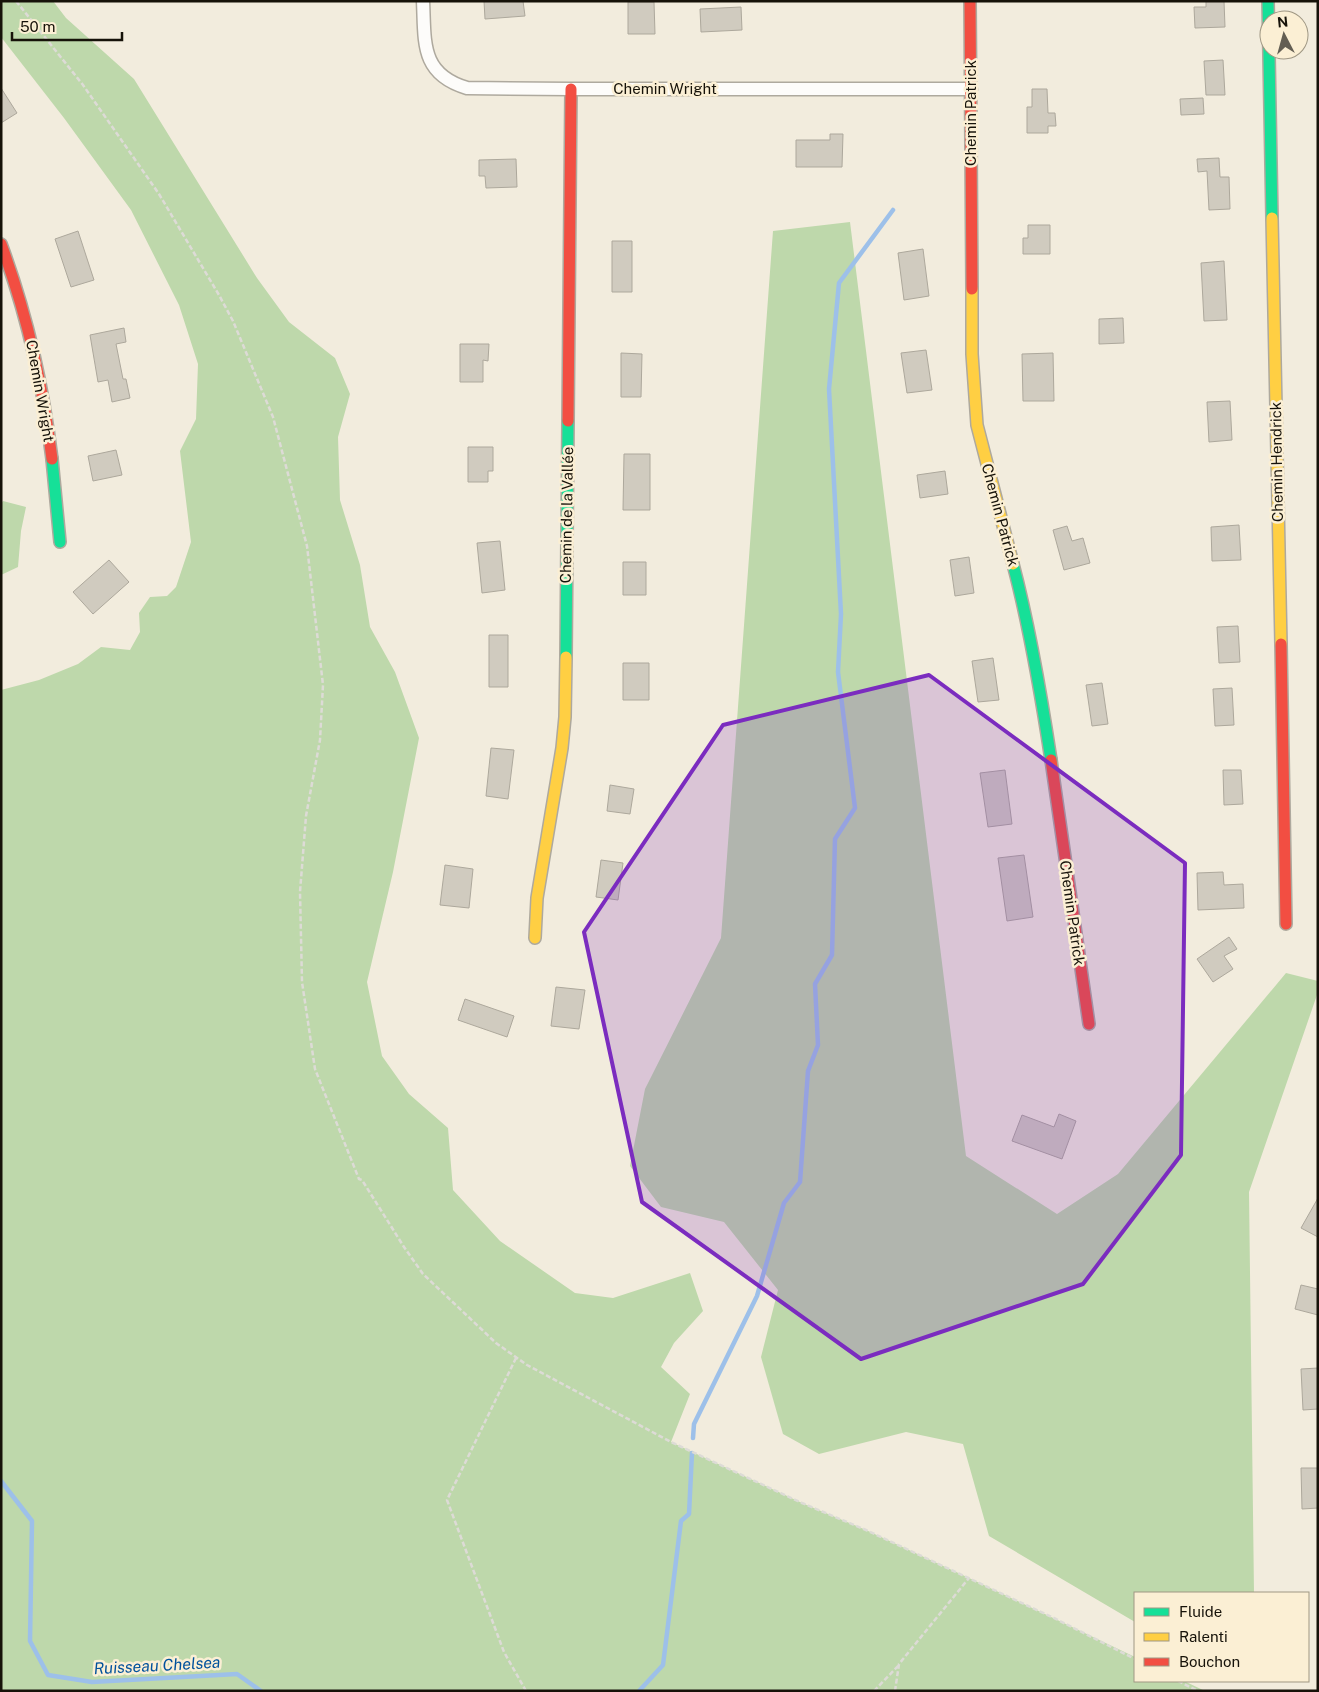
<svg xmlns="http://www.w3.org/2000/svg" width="1319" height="1692" font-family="'Public Sans',sans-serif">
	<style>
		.forest { fill: #bed8ab }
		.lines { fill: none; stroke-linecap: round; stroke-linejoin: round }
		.stream { stroke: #9dc0e9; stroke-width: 4.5 }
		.building { fill: #d0cbbf; stroke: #ada89c }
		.street-casing { stroke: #aea99e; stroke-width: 15 }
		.fast-casing { stroke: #aea99e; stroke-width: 14 }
		.slow-casing { stroke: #aea99e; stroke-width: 14 }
		.jam-casing { stroke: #aea99e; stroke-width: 14 }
		.path { stroke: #dddbd6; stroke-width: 2.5; stroke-dasharray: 5 2.5; stroke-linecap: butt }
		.street { stroke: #fdfcfa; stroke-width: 12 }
		.fast { stroke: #16e098; stroke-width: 11 }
		.slow { stroke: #ffcf43; stroke-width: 11 }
		.jam { stroke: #f24e42; stroke-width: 11 }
		.marked { fill: #7b2cbf; fill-opacity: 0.2; stroke: #7b2cbf; stroke-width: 4; stroke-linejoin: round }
		.labels { text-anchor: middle; stroke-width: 5; stroke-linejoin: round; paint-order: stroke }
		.street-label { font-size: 15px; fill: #161209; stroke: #fbefd4 }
		.water-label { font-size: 16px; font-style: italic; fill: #01519c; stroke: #fbefd4 }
	</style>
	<rect width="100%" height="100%" fill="#f2ecdd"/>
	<path class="forest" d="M1,1H53L66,18L134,79L257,278L289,322L335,358L350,394L338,437L340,500L360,565L370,627L395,672L419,738L393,872L367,982L382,1056L409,1094L448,1128L453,1190L500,1241L575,1293L613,1298L690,1273L703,1311L674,1343L661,1367L690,1394L671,1442L802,1503L866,1530L969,1578L1135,1657V1681H1184L1205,1691H1V690L39,680L78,664L101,647L130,650L140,632L139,613L150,597L167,596L176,587L191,542L180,451L196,419L198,364L179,305L131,210L64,118L1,37Z
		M850,222L966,1156L1057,1214L1118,1174L1286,973L1318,981V992L1249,1192L1254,1593H1135V1622L989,1536L963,1444L906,1432L819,1454L783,1434L761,1357L778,1290L724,1222L661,1207L630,1166L645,1089L721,938L773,231Z
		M3,501L26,507L21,531L18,567L1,575V504Z"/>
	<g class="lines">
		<path class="stream" d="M693,1438L694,1424L757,1296L784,1203L800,1182L808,1071L818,1045L815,984L832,955L835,839L855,808L838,672L841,614L829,389L839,283L893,210
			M1,1481L32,1521L30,1641L48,1675L92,1682L237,1674L261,1691
			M639,1691L663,1665L681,1521L689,1514L692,1453"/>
	</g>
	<path class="building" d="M484,1H523L525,16L485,19Z
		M1206,1H1224L1225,27L1195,28L1194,7H1206Z
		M628,2H654L655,34H628Z
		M741,7L742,30L701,32L700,9Z
		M1223,60L1225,95H1206L1204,61Z
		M1,88L17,113L1,123Z
		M1032,89H1047L1048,113H1055L1056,126H1048V133H1027V107H1032Z
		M1203,98L1204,114L1181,115L1180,99Z
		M830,134H843L842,167H796V140H830Z
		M1219,158L1220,177H1229L1230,209L1209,210L1207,171L1198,172L1197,159Z
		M516,159L517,187L486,188L485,176H479V160Z
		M1028,225H1050V254H1023V238H1028Z
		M78,231L94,280L71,287L55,239Z
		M612,241H632V292H612Z
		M923,249L929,296L904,300L898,253Z
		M1224,261L1227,320L1204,321L1201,263Z
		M1123,318L1124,343L1099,344V319Z
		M124,328L126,342L116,344L123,379H126L130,398L112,402L108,380L98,382L90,335Z
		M460,344H489L488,361L483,360V382H460Z
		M926,350L932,390L907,393L901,353Z
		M621,353L642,354L641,397H621Z
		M1053,353L1054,401H1023L1022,354Z
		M1230,401L1232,440L1209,442L1207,402Z
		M468,447H493V471H488V482H468Z
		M116,450L122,475L93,481L88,456Z
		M624,454H650V510H623Z
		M945,471L948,494L920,498L917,475Z
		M1239,525L1241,560L1212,561L1211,527Z
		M1067,526L1072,541L1083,538L1090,563L1064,570L1053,530Z
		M500,541L505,590L482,593L477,543Z
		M969,557L974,593L955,596L950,560Z
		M109,560L129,582L93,614L73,592Z
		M623,562H646V595H623Z
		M1238,626L1240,662L1219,663L1217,627Z
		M489,635H508V687H489Z
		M993,658L999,700L978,702L972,661Z
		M623,663H649V700H623Z
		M1102,683L1108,724L1092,726L1086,685Z
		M1232,688L1234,725L1215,726L1213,689Z
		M491,748L514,750L508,799L486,796Z
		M1005,770L1012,824L988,827L980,773Z
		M1223,770H1241L1243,804L1224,805Z
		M610,785L634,789L630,814L607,811Z
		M1024,855L1033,917L1007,921L998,858Z
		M601,860L623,863L618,900L596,897Z
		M445,865L473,869L469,908L440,905Z
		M1223,872L1224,885L1243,884L1244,908L1198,910L1197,873Z
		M1229,937L1237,949L1224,956L1233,969L1213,982L1197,959Z
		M556,987L585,990L579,1029L551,1026Z
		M465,999L514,1016L507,1037L458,1020Z
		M1059,1114L1076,1121L1062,1159L1012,1141L1022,1115L1054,1127Z
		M1318,1198V1237L1301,1228Z
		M1301,1285L1318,1289V1315L1295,1309Z
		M1318,1368V1409L1303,1410L1301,1369Z
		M1301,1468H1318V1508L1302,1509Z"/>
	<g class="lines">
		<defs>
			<path id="street" d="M423,1C425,42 420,74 467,88L571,89H971"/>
			<path id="fast" d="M1268,1L1272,218
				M52,459L60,542
				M1013,564C1030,628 1041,694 1051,760
				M566,657L568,421"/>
			<path id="slow" d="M1272,218L1281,644
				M972,289V354L977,425L1013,564
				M535,938L537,898L562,748L565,717L566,657"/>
			<path id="jam" d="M970,1L972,289
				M1,244C27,314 43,385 52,459
				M568,421L571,89
				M1281,644L1286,924
				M1051,760L1089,1024"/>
		</defs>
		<use href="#street" class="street-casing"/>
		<use href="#fast" class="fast-casing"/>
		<use href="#slow" class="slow-casing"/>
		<use href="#jam" class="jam-casing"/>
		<path class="path" d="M16,1L83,85L159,194L219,295L233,321L273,417L307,546L323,685L320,740L306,816L300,892L302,982L315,1069L359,1179L362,1180L404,1247L423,1274L496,1343L527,1365L671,1442L802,1503L866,1530L1056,1619L1135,1659
			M516,1358L447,1500L504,1652L526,1691
			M1178,1681L1198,1691
			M874,1691L898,1666
			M895,1691L899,1664L969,1578"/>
		<use href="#street" class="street"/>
		<use href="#fast" class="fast"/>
		<use href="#slow" class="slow"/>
		<use href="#jam" class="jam"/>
	</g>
	<path class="marked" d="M929,675L1185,863L1181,1155L1083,1284L861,1359L642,1202L584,932L723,725Z"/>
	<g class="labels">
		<g class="street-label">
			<text x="665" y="94">Chemin Wright</text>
			<text transform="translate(971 113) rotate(-90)" y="5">Chemin Patrick</text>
			<text transform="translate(40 391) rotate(80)" y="5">Chemin Wright</text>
			<text transform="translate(1277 462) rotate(-91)" y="5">Chemin Hendrick</text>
			<text transform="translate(567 515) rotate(-89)" y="5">Chemin de la Vallée</text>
			<text transform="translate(1000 515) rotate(75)" y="5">Chemin Patrick</text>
			<text transform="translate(1072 913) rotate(82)" y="5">Chemin Patrick</text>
		</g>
		<g class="water-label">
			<text transform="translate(157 1665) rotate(-3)" y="6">Ruisseau Chelsea</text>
		</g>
	</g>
	<rect width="1319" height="1692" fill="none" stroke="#161209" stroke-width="5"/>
	<rect x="1134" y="1592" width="175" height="90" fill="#fbefd4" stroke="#9f9783"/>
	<rect x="1144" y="1608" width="25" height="8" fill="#16e098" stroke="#9f9783"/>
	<text x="1179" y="1617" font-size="15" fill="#161209">Fluide</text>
	<rect x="1144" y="1633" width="25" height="8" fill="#ffcf43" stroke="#9f9783"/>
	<text x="1179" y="1642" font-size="15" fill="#161209">Ralenti</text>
	<rect x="1144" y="1658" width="25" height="8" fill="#f24e42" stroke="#9f9783"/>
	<text x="1179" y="1667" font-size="15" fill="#161209">Bouchon</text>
	<g transform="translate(1284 35) rotate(354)"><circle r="24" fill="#fbefd4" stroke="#9f9783"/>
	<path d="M0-4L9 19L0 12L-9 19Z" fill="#635e53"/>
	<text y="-8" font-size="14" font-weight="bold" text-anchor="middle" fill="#161209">N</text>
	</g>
	<path d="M12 32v8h110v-8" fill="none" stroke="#161209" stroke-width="2.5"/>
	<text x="20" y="32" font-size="15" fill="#161209" stroke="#fbefd4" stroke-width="4" paint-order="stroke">50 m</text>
</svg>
